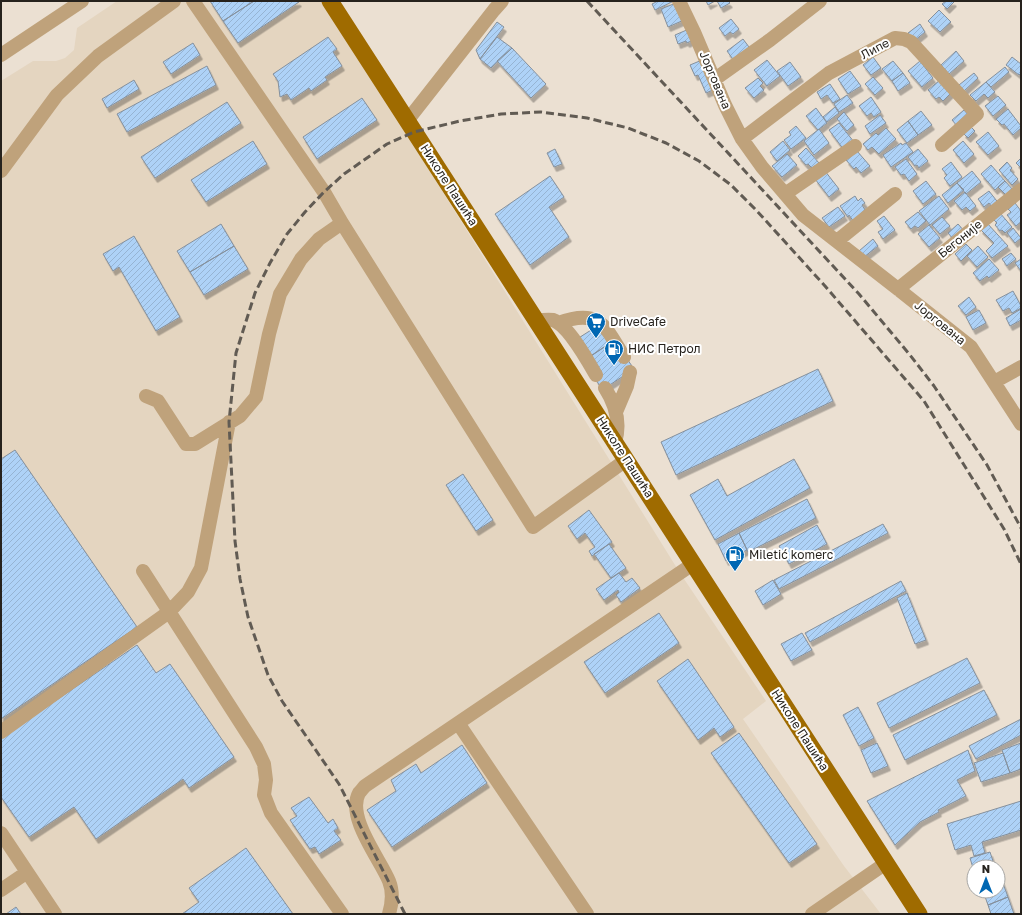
<svg xmlns="http://www.w3.org/2000/svg" width="1022" height="915" font-family="'Golos Text',sans-serif">
	<style>
		.built { fill: #e4d5c0 }
		.building { fill: url(#building-hatch); stroke: #85909c; filter: url(#shadow) }
		.lines { fill: none; stroke-linecap: round; stroke-linejoin: round }
		.minor { stroke: #bfa27b; stroke-width: 14 }
		.major { stroke: #9f6b00; stroke-width: 17 }
		.rail { stroke: #615b53; stroke-width: 3; stroke-dasharray: 8 4; stroke-linecap: butt }
		.labels { text-anchor: middle; stroke-width: 4; stroke-linejoin: round; paint-order: stroke }
		.street-label { font-size: 12px; fill: #26221d; stroke: #fff }
		.poi-label { font-size: 12px; fill: #26221d; stroke: #fff; text-anchor: start }
	</style>
	<defs>
		<pattern id="building-hatch" width="6" height="6" patternUnits="userSpaceOnUse"><rect width="6" height="6" fill="#aed2f7"/><path d="M-1 1l2-2M0 6l6-6M5 7l2-2" fill="none" stroke="#96b4d3"/></pattern>
		<filter id="shadow"><feDropShadow dx="2.5" dy="4.5" stdDeviation="0" flood-color="#0004"/></filter>
	</defs>
	<rect width="100%" height="100%" fill="#ebe0d2"/>
	<path class="built" d="M117,1H324L680,573L766,701L743,719L844,866L881,914H1V81L33,61H56L65,58L74,50L77,28Z"/>
	<path class="building" d="M210,1H254L223,21Z
		M254,1H298L299,2L238,43L223,21Z
		M658,1H674L655,10L652,4Z
		M706,1H715L708,5Z
		M717,1H728L730,3L721,8Z
		M946,1H953L954,2L947,9L942,4Z
		M676,3L684,20L668,27L661,9Z
		M939,10L951,22L940,32L928,21Z
		M731,19L739,29L733,34L730,32L725,36L719,28Z
		M497,22L504,27L480,59L476,50Z
		M920,24L925,32L914,41L908,33Z
		M689,29L693,40L687,43L686,41L678,44L675,35Z
		M328,37L337,49L333,52L342,66L325,77L327,80L311,91L309,88L291,100L287,94L280,97L278,81L273,74Z
		M497,37L512,48L491,68L480,59Z
		M743,39L749,47L735,62L727,51Z
		M193,43L200,55L171,74L163,62Z
		M512,48L546,84L531,98L497,61Z
		M956,51L964,61L949,74L941,65Z
		M873,57L881,68L871,75L863,65Z
		M1012,57L1021,64V73L1019,75L1006,65Z
		M702,60L715,89L706,93L698,75L695,76L690,65Z
		M767,60L780,76L767,86L754,70Z
		M893,61L903,73L892,81L882,69Z
		M920,61L933,78L922,87L908,71Z
		M790,62L801,77L788,86L777,71Z
		M207,66L216,85L127,132L117,114Z
		M1005,67L1009,72L991,87L986,82Z
		M850,71L861,86L848,94L838,79Z
		M903,73L910,83L898,91L892,81Z
		M974,73L978,78L964,91L959,85Z
		M873,77L883,88L875,95L865,84Z
		M758,78L763,83L760,86L764,90L754,98L745,88Z
		M134,80L139,89L107,108L102,99Z
		M940,80L951,93L943,101L939,97L936,99L928,90Z
		M986,82L995,92L988,98L984,94L976,101L970,95Z
		M830,84L840,99L833,103L827,95L821,99L817,92Z
		M847,95L853,103L839,112L834,104Z
		M998,96L1006,105L993,116L985,106Z
		M871,97L881,112L874,117L871,113L867,116L859,106Z
		M362,98L377,120L317,159L303,137Z
		M227,102L241,123L155,178L141,157Z
		M835,107L839,113L827,122L823,117Z
		M816,108L827,123L818,130L806,116Z
		M1008,109L1021,126V128L1013,135L1004,124L1002,125L996,119Z
		M964,110L970,117L958,127L952,120Z
		M921,111L932,125L918,135L908,121Z
		M844,112L854,125L847,131L837,119Z
		M880,115L886,123L870,134L865,126Z
		M908,121L918,135L907,143L897,130Z
		M839,123L854,142L844,150L829,130Z
		M796,126L806,138L791,149L784,140L791,135L789,132Z
		M970,126L975,131L968,138L963,133Z
		M886,128L896,139L879,154L872,147L868,150L863,144L876,133L878,135Z
		M819,129L829,143L814,155L804,141Z
		M988,132L999,146L988,155L976,142Z
		M253,141L267,164L206,202L191,180Z
		M783,141L790,150L777,161L770,152Z
		M963,141L974,154L964,163L953,150Z
		M901,143L902,145L906,143L913,152L891,167L883,155Z
		M806,148L819,163L812,168L808,164L806,165L798,156Z
		M555,149L562,164L554,167L547,153Z
		M918,149L928,161L919,168L917,165L915,166L908,157Z
		M857,151L870,166L861,173L856,167L854,169L846,160Z
		M787,154L797,165L782,177L772,166Z
		M1021,158V168L1016,163Z
		M906,159L917,174L909,181L904,174L901,175L895,167Z
		M951,162L962,177L950,186L944,178L947,175L942,169Z
		M1007,162L1012,168L1010,170L1018,179L1012,185L999,170Z
		M991,165L1005,181L995,190L981,174Z
		M825,171L839,189L829,197L815,179Z
		M972,171L981,182L966,194L957,183Z
		M550,176L564,197L549,207L569,237L530,265L495,214Z
		M926,181L936,194L923,204L913,191Z
		M1005,181L1014,191L1008,197L998,187Z
		M957,183L964,190L948,203L942,195Z
		M989,191L1000,205L994,210L989,203L984,207L978,199Z
		M965,192L976,206L970,211L966,207L962,210L954,201Z
		M855,196L858,201L861,198L865,203L862,205L867,213L854,222L849,215L848,217L840,206Z
		M939,196L949,209L930,225L919,211Z
		M1015,203L1021,211V222L1016,226L1007,215L1011,212L1008,209Z
		M838,207L845,216L829,227L822,218Z
		M918,212L926,221L918,228L915,226L911,229L905,222Z
		M1000,213L1012,227L1005,233L1002,230L1000,231L995,225L997,223L993,219Z
		M884,216L895,230L883,239L878,232L883,229L877,221Z
		M942,217L950,226L940,234L932,225Z
		M987,223L1008,246L992,258L986,251L994,243L980,229Z
		M221,224L234,246L190,272L177,251Z
		M958,224L966,233L953,239L948,233Z
		M929,225L940,238L929,247L918,234Z
		M1013,228L1021,238L1015,243L1007,233Z
		M134,236L180,317L156,331L119,267L113,271L103,254Z
		M873,239L878,246L864,257L859,251Z
		M966,244L972,250L961,261L955,254Z
		M234,246L248,269L204,295L190,272Z
		M978,246L988,257L977,267L967,256Z
		M1011,253L1016,259L1007,266L1002,259Z
		M989,259L999,270L989,278L987,276L980,281L973,273Z
		M1021,259V271L1015,263Z
		M1013,291L1021,306V308L1012,313L1009,308L1003,311L996,300Z
		M969,297L976,307L966,315L958,306Z
		M1021,309V320L1010,326L1006,318Z
		M979,310L986,323L973,330L966,317Z
		M599,325L610,343L589,357L577,339Z
		M606,346L616,362L625,356L634,369L602,390L594,376L591,356Z
		M818,369L833,401L676,475L661,442Z
		M15,450L137,627L1,719V459Z
		M794,459L810,488L715,540L690,495L718,479L727,496Z
		M463,474L493,520L476,531L446,485Z
		M807,499L816,518L748,552L739,533Z
		M589,510L612,542L592,556L589,551L595,547L585,533L577,539L568,526Z
		M883,524L888,533L779,589L774,580Z
		M817,525L827,544L789,564L779,546Z
		M739,533L747,550L726,561L718,544Z
		M609,544L626,568L611,578L594,554Z
		M619,573L626,582L632,578L640,588L621,602L616,595L619,592L618,590L604,600L596,589Z
		M773,580L781,594L763,605L755,591Z
		M901,581L906,591L810,642L805,633Z
		M907,593L926,640L915,644L897,598Z
		M659,613L679,643L605,693L584,662Z
		M802,633L812,650L791,661L781,644Z
		M137,645L156,673L170,664L234,757L189,788L183,779L96,839L74,807L29,837L1,797V738Z
		M967,658L980,683L889,728L877,703Z
		M688,659L734,727L720,737L714,728L698,740L657,681Z
		M984,690L997,715L905,760L893,735Z
		M858,707L874,738L859,746L843,715Z
		M1021,719V735L976,759L969,746Z
		M739,733L817,844L789,863L711,753Z
		M877,743L888,766L871,773L861,750Z
		M1021,743V769L1010,773L1002,750Z
		M462,745L487,783L392,847L367,810L396,791L391,780L416,764L421,773Z
		M968,750L975,771L957,780L966,796L938,810L939,812L920,822L895,845L867,801Z
		M1003,753L1010,773L981,782L974,763Z
		M309,797L328,823L333,819L338,828L334,831L341,840L319,854L315,847L310,849L290,820L297,816L291,808Z
		M1021,801V830L982,842L985,853L974,856L971,845L955,850L947,824Z
		M246,848L293,914H182L199,902L189,888Z
		M990,852L993,861L973,868L970,858Z
		M998,870L1008,897L988,905L983,891H998Z
		M1008,897L1014,914H991L988,905Z
		M16,907L21,914H6Z"/>
	<g class="lines">
		<path class="minor" d="M193,1L324,192L342,223L533,527L626,460
			M679,1L694,32L725,105L742,139L762,167L803,215L898,289L971,347L1021,424
			M1,55L82,1
			M715,79L770,40L820,1
			M407,121L494,10L502,1
			M742,139L829,73L895,38L904,39L911,42L977,114L942,145
			M1,171L57,95L98,56L174,1
			M785,194L855,146
			M837,241L895,194
			M898,289L1021,190
			M537,321C542,320 547,319 553,320C568,325 588,361 596,375
			M558,323C600,308 605,326 624,357
			M994,382L1021,367
			M605,388C616,405 621,423 615,443
			M146,396L158,401L186,444H195L240,416L256,397L269,334L280,294L301,259L319,239L342,223
			M616,412L627,386L630,372
			M143,571L256,747L264,764L266,780L264,795L271,813L342,914
			M458,723L587,914
			M1,732L169,612L188,592L201,568L229,422
			M1,833L55,914
			M1,890L26,873
			M389,914C392,904 393,891 389,881C380,859 346,817 359,793C361,791 363,788 365,786L693,564
			M812,914L886,863"/>
		<path class="major" d="M330,1L919,914"/>
		<path class="rail" d="M587,1L859,294L910,355L934,386L987,465L1021,528
			M405,914L339,784L282,701L268,675L248,617L240,579L235,541L229,422L236,353L255,293L270,263L287,234L305,212L324,192L344,174L387,144L414,132L460,121L501,114L541,112L587,118L628,128L666,143L699,161L731,185L757,211L825,286L924,401L1004,529L1021,564"/>
	</g>
	<defs>
		<symbol id="supermarket-pin" viewBox="-11 -11 22 30"><path d="M0 17L-7.5 6A9.5 9.5 0 1 1 7.5 6Z" fill="#0067b3" stroke="#fff"/><path d="M-6-5.5h2.5l.6 2H6L4.5 2H-2.5L-4.4-4H-6ZM-1.5 3.2a1.3 1.3 0 1 0 .1 0ZM3 3.2a1.3 1.3 0 1 0 .1 0Z" fill="#fff"/></symbol>
		<symbol id="fuel-pin" viewBox="-11 -11 22 30"><path d="M0 17L-7.5 6A9.5 9.5 0 1 1 7.5 6Z" fill="#0067b3" stroke="#fff"/><path d="M-5.5-6h7V0h2V4h1.3V-2.5L3-4.5l.8-.8L6-3V5H2.5V1h-1V6h-7ZM-4.2-4.7v3.2H.2V-4.7Z" fill="#fff"/></symbol>
	</defs>
	<g fill-rule="evenodd">
		<use href="#supermarket-pin" x="585" y="311" width="22" height="30"/>
		<use href="#fuel-pin" x="603" y="338" width="22" height="30"/>
		<use href="#fuel-pin" x="724" y="544" width="22" height="30"/>
	</g>
	<g class="labels">
		<g class="street-label">
			<text transform="translate(875 49) rotate(-28)" y="4">Липе</text>
			<text transform="translate(715 80) rotate(67)" y="4">Јоргована</text>
			<text transform="translate(449 185) rotate(57)" y="4">Николе Пашића</text>
			<text transform="translate(960 239) rotate(-39)" y="4">Бегоније</text>
			<text transform="translate(940 323) rotate(39)" y="4">Јоргована</text>
			<text transform="translate(625 457) rotate(57)" y="4">Николе Пашића</text>
			<text transform="translate(800 730) rotate(57)" y="4">Николе Пашића</text>
		</g>
		<g class="poi-label">
			<text x="610" y="326">DriveCafe</text>
			<text x="628" y="353">НИС Петрол</text>
			<text x="749" y="559">Miletić komerc</text>
		</g>
	</g>
	<rect width="1022" height="915" fill="none" stroke="#26221d" stroke-width="4"/>
	<g transform="translate(986 879)"><circle r="19" fill="#ffffff" stroke="#a8a7a5"/>
	<path d="M0-3L7 15L0 10L-7 15Z" fill="#0067b3"/>
	<text y="-6" font-size="11" font-weight="bold" text-anchor="middle" fill="#26221d">N</text>
	</g>
</svg>
